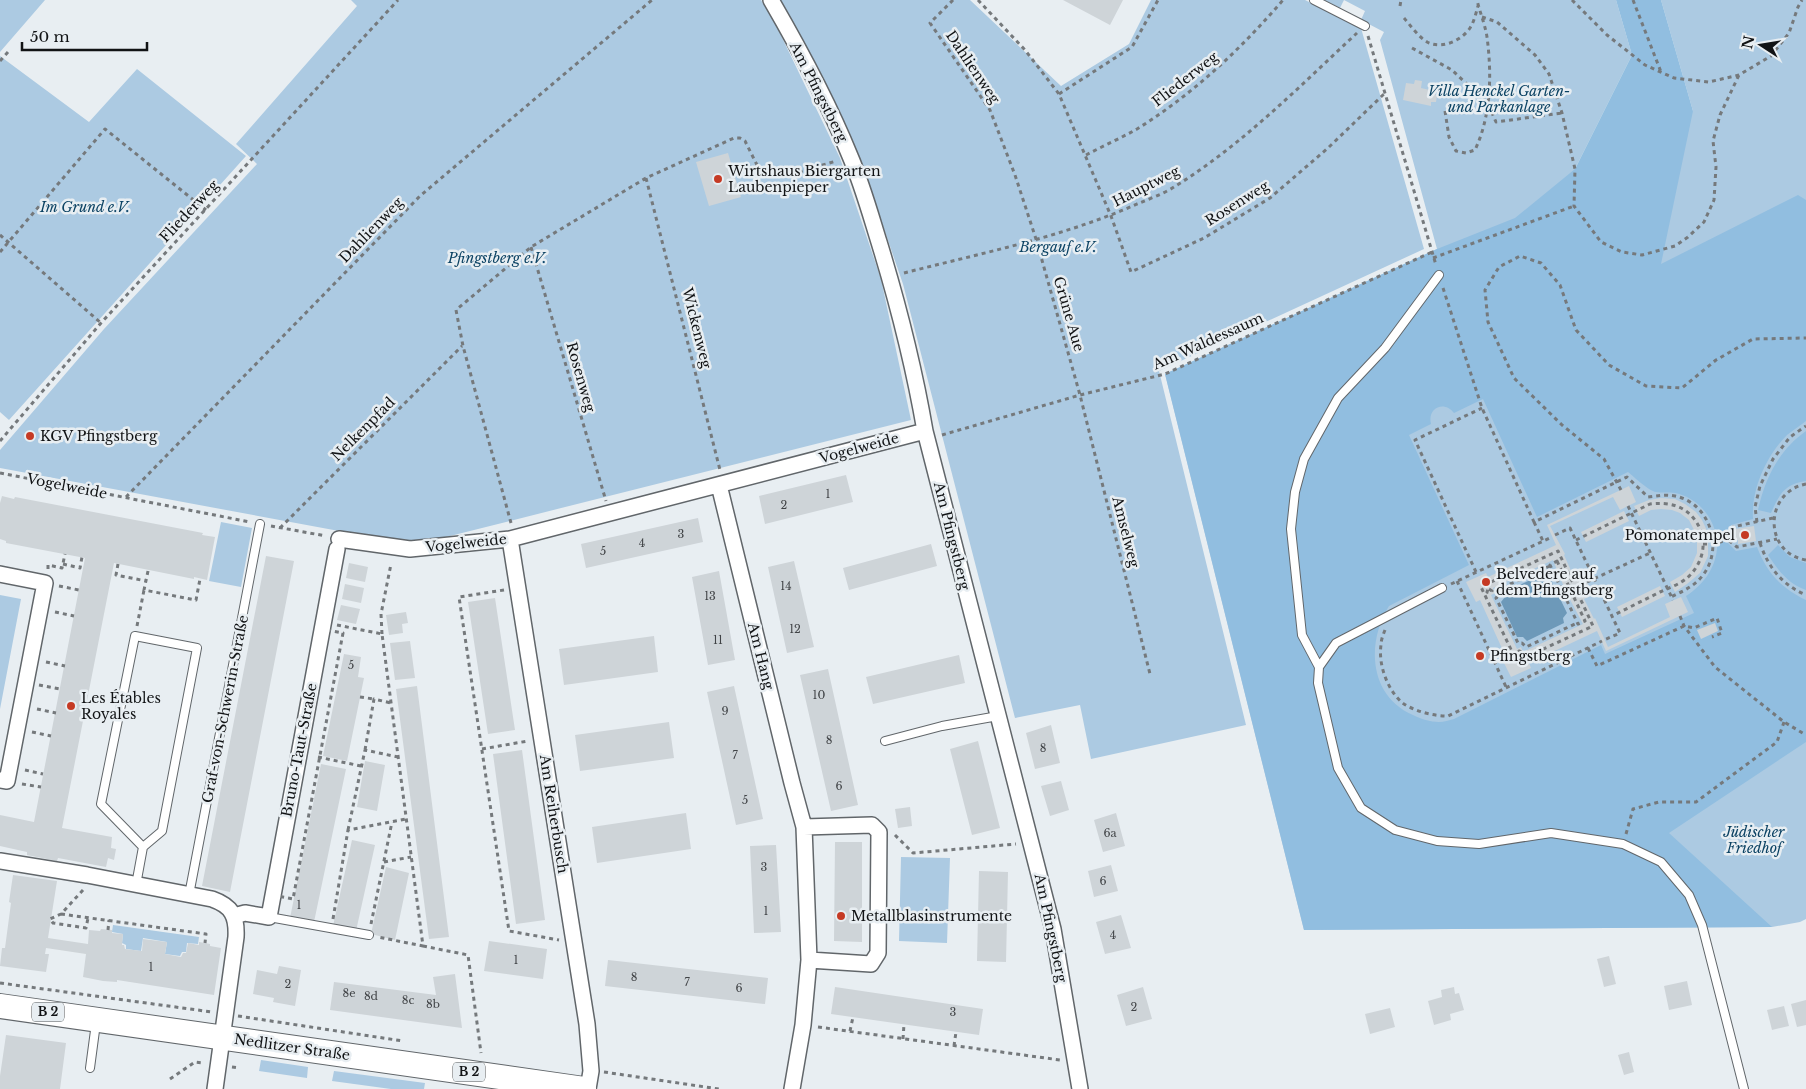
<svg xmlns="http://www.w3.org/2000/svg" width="1806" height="1089" font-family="'Libre Baskerville',serif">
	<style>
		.green { fill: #accae2 }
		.forest { fill: #91bee0; fill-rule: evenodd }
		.water { fill: #6d99b9 }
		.building { fill: #ced4d8; fill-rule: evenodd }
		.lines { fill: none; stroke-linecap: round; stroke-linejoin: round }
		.lane-casing { stroke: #61666a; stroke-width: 10 }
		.street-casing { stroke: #61666a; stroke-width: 18 }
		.primary-casing { stroke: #61666a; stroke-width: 26 }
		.path { stroke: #75797c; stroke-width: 3; stroke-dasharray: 4 4; stroke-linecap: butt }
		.lane { stroke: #fff; stroke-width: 8 }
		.street { stroke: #fff; stroke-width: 15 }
		.primary { stroke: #fff; stroke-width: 24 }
		.poi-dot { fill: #c53a24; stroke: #e8eef2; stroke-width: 2 }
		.labels { text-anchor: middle; stroke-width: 5; stroke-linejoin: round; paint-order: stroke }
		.number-label { font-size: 11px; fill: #404346 }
		.shield { fill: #e8eef2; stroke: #525557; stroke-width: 1 }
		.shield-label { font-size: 12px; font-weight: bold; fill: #111315 }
		.street-label { font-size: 14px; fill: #111315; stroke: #e8eef2 }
		.park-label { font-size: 14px; font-style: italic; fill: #0b4263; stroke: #e8eef2 }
		.poi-label { font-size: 14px; fill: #111315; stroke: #e8eef2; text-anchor: start }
	</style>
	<rect width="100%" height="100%" fill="#e8eef2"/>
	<path class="green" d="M0,0H45L0,52Z
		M351,0H761L775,23L840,158L881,279L911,420L438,539L393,541L0,468V450L104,329L257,164L236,144L357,6Z
		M778,0H970L1061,86L1129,44L1151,0H1305L1361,28L1424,249L1159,371L1246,725L1091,759L1080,705L1015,718L903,284L858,153L789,18Z
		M1324,0H1616L1632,55L1575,169L1693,111L1661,0H1806V919L1800,922L1772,927L1304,930L1165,374L1437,249L1380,40L1384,32L1361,20L1365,11L1344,0L1340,8Z
		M0,56L89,122L137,69L246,156L9,420L0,412Z
		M221,522L252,528L241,587L209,581Z
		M0,595L21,599L0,709Z
		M901,857L950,858L947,943L899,941Z
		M113,925L199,937L198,944L187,943L186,952H182L180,956L165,954L167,942L143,938L141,951L126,949V945L122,943L123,934L112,932Z
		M261,1060L308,1067L307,1078L259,1071Z
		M334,1071L425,1083L424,1089H391L332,1081Z"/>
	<path class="forest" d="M1616,0H1661L1693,111L1661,264L1798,195L1806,200V421C1800,426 1793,430 1787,435C1766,456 1751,490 1753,519L1731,525L1725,540L1736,551L1757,547C1767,573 1781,588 1806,600V742L1669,833L1772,927L1304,930L1165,374L1437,249L1515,218L1575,169L1632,55ZM1483,399L1537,517L1628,472C1634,477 1649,491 1656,492C1662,493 1669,492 1675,493C1701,498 1719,524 1717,549C1715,569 1703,585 1686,596L1694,613L1605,654L1601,645L1454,719C1449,720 1444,722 1439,722C1430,722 1421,719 1413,715C1369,696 1366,643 1389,606L1469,565L1409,435L1431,424C1427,408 1444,400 1454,413Z
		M1806,431V481C1784,484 1779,495 1771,513L1758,510C1765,478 1779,450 1806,431Z
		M1778,545L1790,557L1806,563V590C1788,584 1778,570 1768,555Z"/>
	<path class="water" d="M1541,575L1545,578H1550L1567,613L1563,618L1564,623L1527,641L1523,637H1517L1501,602L1505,597V592Z"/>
	<path class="building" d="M1063,0H1123L1110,25Z
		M1415,80L1422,81L1421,88L1434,91L1433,94L1437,95L1436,102H1431V106L1403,100L1406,83L1414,84Z
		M728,153L741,197L709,206L696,162Z
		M846,475L853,502L765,524L759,496Z
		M1629,486L1636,502L1620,510L1613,497L1550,526L1565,554L1564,555L1572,573L1581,569L1593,595L1584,599L1594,619L1595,618L1608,647L1670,617L1665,604L1681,597L1688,612L1606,651L1597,631L1529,663L1531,668L1511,677L1501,657L1505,655L1480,600L1476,602L1466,582L1486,573L1488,577L1556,545L1547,525ZM1553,560L1566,592L1583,624L1523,652L1521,647L1517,649L1491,595L1495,593L1493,588Z
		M2,496L14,499L15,497L203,533L202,535L215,537L207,580L194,577V579L114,563L62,828L112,837L111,848L116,849L114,860L108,858L106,867L58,858L57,861L27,855V852L0,846V815L34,822L85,558L6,543V541L0,539V503Z
		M1661,498L1675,499L1685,504L1696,512L1702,520L1708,533V556L1700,573L1687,584L1675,592L1670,582L1682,575L1691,567L1697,553V536L1689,520L1680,513L1672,510L1661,509L1651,510L1639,516L1634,506L1649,500Z
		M1624,511L1629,521L1586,542L1581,532Z
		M698,518L703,542L586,568L581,544Z
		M1754,526L1756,541L1738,544V540L1734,539V536L1736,534L1735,529Z
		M931,544L937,566L849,590L843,568Z
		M266,556L294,561L230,892L202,886Z
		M794,561L814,647L787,653L768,567Z
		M349,563L368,567L365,582L346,578Z
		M719,571L735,660L708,665L692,577Z
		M345,584L364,588L361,603L342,599Z
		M1660,586L1665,596L1622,617L1617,607Z
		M495,598L515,730L488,734L468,602Z
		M341,605L360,609L356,624L337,620Z
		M406,612L408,623L402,624L403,633L389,635L386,615Z
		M1715,623L1718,631L1701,639L1697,630Z
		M654,636L658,672L564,685L559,649Z
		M410,641L415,678L395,680L390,643Z
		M344,654L361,657L358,677L364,678L347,761L323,756Z
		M959,655L965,683L873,704L866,677Z
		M828,669L858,805L831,811L800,675Z
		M417,686L449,937L429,939L396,689Z
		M734,686L763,819L736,825L707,692Z
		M669,722L674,758L580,771L575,735Z
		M1051,725L1060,763L1035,769L1026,733Z
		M978,741L1000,828L972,835L950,749Z
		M522,750L545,920L516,924L493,754Z
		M365,761L385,765L377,811L357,807Z
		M321,764L346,769L314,922L290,918Z
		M1061,781L1069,810L1050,816L1041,786Z
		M910,807L912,826L898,828L895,809Z
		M686,813L691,849L597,863L592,827Z
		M1116,813L1125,846L1103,852L1094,820Z
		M352,840L375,845L356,931L333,926Z
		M835,842H862V942L834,941Z
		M776,845L781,932L754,933L750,846Z
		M1111,865L1118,891L1094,897L1088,871Z
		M386,867L409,873L395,940L371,934Z
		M979,871L1008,872L1006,962L977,961Z
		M13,875L57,881L48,938L88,944L89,930L100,931L101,929L112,930V933L123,934L122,945H124L125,949L142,951L143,939L167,942L165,954L181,957L183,953H186L188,943L199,945V942L205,943L210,944V946L221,948L214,995L117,980V982L103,981L83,977L86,954L46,948L45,954H49L46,972L0,966L2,948H5L11,903L9,902Z
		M1121,915L1131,948L1105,954L1096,922Z
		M489,941L547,949L543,979L484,971Z
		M1609,956L1616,984L1604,987L1597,959Z
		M608,960L768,978L765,1004L605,986Z
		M279,966L301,970L295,1006L273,1002L274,998L253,994L257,970L277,974Z
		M455,974L462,1028L330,1010L334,982L436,995L433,977Z
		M1687,981L1692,1005L1669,1010L1664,986Z
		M835,987L983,1009L979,1035L831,1014Z
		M1143,987L1152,1019L1126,1026L1117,995Z
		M1454,987L1455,994L1459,993L1464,1010L1450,1014L1451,1020L1434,1025L1428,1001L1442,997L1441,990Z
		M1806,1000V1025L1797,1027L1791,1004Z
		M1784,1006L1789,1026L1772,1030L1767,1010Z
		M1390,1008L1395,1027L1370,1034L1365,1014Z
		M6,1035L66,1043L60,1089H0V1076Z
		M1629,1052L1634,1072L1624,1075L1618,1055Z"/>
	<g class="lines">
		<defs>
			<path id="lane" d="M1314,0L1365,26
				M1442,588L1336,643L1319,667L1318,683L1338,768L1361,808L1395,830L1437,841L1479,844L1551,833L1623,844L1661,862L1689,895L1702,925L1744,1089
				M1319,667L1302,635L1291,529L1295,492L1304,459L1338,398L1385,348L1439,275
				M885,741L942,726L998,716
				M136,885L143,847L162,831L197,648L135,636L101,804L143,847
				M189,895L260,524
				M269,917L369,935
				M90,1068L96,1023"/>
			<path id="street" d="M771,0C800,50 828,102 850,156C862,184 870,213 879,242C898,304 914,367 925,431L1053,929L1080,1089
				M719,485L792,783L804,827L809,960L803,1025L792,1089
				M339,539L410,549L510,539L925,431
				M510,539L587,1024L591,1071L588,1089
				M0,574L45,583L7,781L0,780
				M804,827L872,825L879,832L878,953L871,964L809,960
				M0,861L87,875L212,899C232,906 237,916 236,937L215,1089
				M234,916L245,913L269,917L337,549"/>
			<path id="primary" d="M0,1006L584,1089"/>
		</defs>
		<use href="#lane" class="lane-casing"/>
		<use href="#street" class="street-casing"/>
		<use href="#primary" class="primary-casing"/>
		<path class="path" d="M953,0L930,23L990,110L1015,175L1036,239L1080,395L1150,674
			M978,0L1025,50L1059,94L1111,216L1131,272L1204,238L1270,198L1328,148L1385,93
			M1572,0L1607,35L1645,65L1674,78L1709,82L1739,75L1771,56L1789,33L1798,7L1802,0
			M1633,0L1661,72
			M1400,6L1401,0
			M1482,17L1497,22L1535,55L1549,74L1562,113L1575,169L1574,206L1601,242L1622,252L1642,255L1675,246L1688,237L1704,222L1714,200L1716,167L1713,141L1720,115L1739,75
			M1404,18C1411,26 1419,38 1429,43C1443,49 1462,40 1470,28C1474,22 1476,13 1478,6
			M1368,36L1436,265
			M1412,48L1452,70L1488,104L1496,122L1562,113
			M0,61L8,52
			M1059,94L1132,47L1158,0
			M1445,111L1449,137L1456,151L1466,153L1475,150C1491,116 1492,75 1487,37C1485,24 1480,13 1477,0
			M1086,155C1103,146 1121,138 1137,129C1193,94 1240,50 1283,0
			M646,178L720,470
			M0,235L101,323
			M531,247L606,501
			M0,252L105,129L206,210
			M1433,258L1574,206
			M904,273C982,253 1063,237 1137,204C1149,199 1163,194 1174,187C1242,145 1299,87 1357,33
			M1443,288L1482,408L1534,522L1627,477L1648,497C1657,496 1665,494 1675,496C1710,503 1724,548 1703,575C1695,586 1683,591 1671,597
			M942,435L1080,395L1165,374L1432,252
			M0,441L101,323L398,0
			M0,473L250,522
			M1806,484C1764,492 1763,553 1806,560
			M1621,490L1604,459L1562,425L1514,378L1488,322L1485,290L1499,267L1520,256L1541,263L1560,285L1576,330L1609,365L1646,386L1682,388L1716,360L1753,339L1806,338
			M126,497L420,196L652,0
			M1628,506L1673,600
			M1773,518L1733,527L1728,540L1737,547L1777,539
			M1534,522L1543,541
			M1757,522L1755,507L1760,486L1773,459L1790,437L1806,426
			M511,523L463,346L456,310L531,247L646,178L734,138H740L745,141L757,165L764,170L773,174H793L836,161
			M271,526L326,536
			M280,528L462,346
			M1555,535L1570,528L1620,633L1604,640
			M1576,540L1650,504C1668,502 1684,505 1695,520C1709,539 1704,563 1687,578C1680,584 1669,588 1660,592C1644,600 1628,608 1612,616
			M1760,543C1768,567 1782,585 1806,595
			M1703,544H1713L1728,540
			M1557,561L1585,621L1578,624L1550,565Z
			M63,564L80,568L82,557
			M118,564L116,575L146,581
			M1550,566L1499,589L1500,593L1496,598L1518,643H1522L1526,647L1577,623
			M48,569V565L62,568L65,554
			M148,571L144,590L196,600L200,579
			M1476,572L1415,440L1482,408
			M1457,581L1507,689
			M1491,582L1558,551L1593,626L1526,657
			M1587,582L1650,553
			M1451,584L1552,537
			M59,586L79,590
			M1489,589L1492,591L1490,593L1487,592L1488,589L1486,585L1481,587L1517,662L1522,659L1520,656L1522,652L1519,651L1517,655L1520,656
			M504,590L459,597L509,931L559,940
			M55,612L74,616
			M1680,616L1684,626L1715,667L1784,722L1806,735
			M337,625L382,634L423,946L378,937
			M137,626L144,590
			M327,630L343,633L293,899L277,896Z
			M1385,630C1383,635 1381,640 1381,645C1378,665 1388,692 1404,704C1417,712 1434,716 1448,716L1602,641
			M382,634L381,614L391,564
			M1588,648L1597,666L1684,626L1694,628L1717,618L1722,633L1712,637
			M46,662L65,666
			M39,685L60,689
			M360,697L374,699
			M37,709L56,713
			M32,732L51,736
			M482,749L528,741
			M365,750L374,699L391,703
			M318,757L361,766
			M25,770L43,774
			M22,784L41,787
			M348,830L365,750L398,757
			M1626,834L1633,809L1659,802H1696L1777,742L1784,722
			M895,835L913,853L1016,844
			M384,862L411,857
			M83,890L61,914L50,919L53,923L86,928L88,918
			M61,914L206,934L205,943
			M333,919L348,830L406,819
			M371,924L392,822
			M108,930L109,920
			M423,946L468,955L481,1053
			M0,983L212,1012
			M238,1016L403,1041
			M818,1027L1060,1060
			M850,1031L853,1017
			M903,1039L904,1024
			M954,1046L956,1032
			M232,1067L239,1068
			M604,1072L719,1089
			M170,1079L195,1062L204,1063"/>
		<use href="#lane" class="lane"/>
		<use href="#street" class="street"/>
		<use href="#primary" class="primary"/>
	</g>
	<g class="poi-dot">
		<circle cx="718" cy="179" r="5"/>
		<circle cx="30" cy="436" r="5"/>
		<circle cx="1745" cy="535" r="5"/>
		<circle cx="1486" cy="582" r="5"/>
		<circle cx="1480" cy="656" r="5"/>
		<circle cx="71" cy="706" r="5"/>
		<circle cx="841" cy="916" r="5"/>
	</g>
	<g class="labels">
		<g class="number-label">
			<text x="828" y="498">1</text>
			<text x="784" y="509">2</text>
			<text x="681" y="538">3</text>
			<text x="642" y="547">4</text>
			<text x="603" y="555">5</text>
			<text x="786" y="590">14</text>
			<text x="710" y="600">13</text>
			<text x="795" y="633">12</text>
			<text x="718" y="644">11</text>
			<text x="351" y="669">5</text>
			<text x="819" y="699">10</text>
			<text x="725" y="715">9</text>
			<text x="829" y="744">8</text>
			<text x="1043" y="752">8</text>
			<text x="735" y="759">7</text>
			<text x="839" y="790">6</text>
			<text x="745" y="804">5</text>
			<text x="1110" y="837">6a</text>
			<text x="764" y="871">3</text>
			<text x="1103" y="885">6</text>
			<text x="299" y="909">1</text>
			<text x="766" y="915">1</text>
			<text x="1113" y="939">4</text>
			<text x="516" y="964">1</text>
			<text x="151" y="971">1</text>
			<text x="634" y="981">8</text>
			<text x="687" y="986">7</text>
			<text x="288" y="988">2</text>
			<text x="739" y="992">6</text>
			<text x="349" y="997">8e</text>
			<text x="371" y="1000">8d</text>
			<text x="408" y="1004">8c</text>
			<text x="433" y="1008">8b</text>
			<text x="1134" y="1011">2</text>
			<text x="953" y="1016">3</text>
		</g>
		<g class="shield">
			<rect x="32" y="1002.5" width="32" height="19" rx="4"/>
			<rect x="453" y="1062.5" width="32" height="19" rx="4"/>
		</g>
		<g class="shield-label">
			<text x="48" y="1016">B 2</text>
			<text x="469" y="1076">B 2</text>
		</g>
		<g class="street-label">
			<text transform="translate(973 67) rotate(56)" y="5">Dahlienweg</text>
			<text transform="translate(1185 79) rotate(-38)" y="5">Fliederweg</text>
			<text transform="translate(819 92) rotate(63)" y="5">Am Pfingstberg</text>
			<text transform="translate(1146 186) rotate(-27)" y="5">Hauptweg</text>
			<text transform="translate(1237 203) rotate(-32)" y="5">Rosenweg</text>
			<text transform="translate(189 211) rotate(-47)" y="5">Fliederweg</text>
			<text transform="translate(371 230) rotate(-46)" y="5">Dahlienweg</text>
			<text transform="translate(1069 314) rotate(74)" y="5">Grüne Aue</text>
			<text transform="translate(697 328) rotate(76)" y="5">Wickenweg</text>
			<text transform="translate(1208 341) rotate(-24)" y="5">Am Waldessaum</text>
			<text transform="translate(581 377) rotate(74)" y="5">Rosenweg</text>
			<text transform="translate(363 429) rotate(-45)" y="5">Nelkenpfad</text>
			<text transform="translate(859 448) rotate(-15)" y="5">Vogelweide</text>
			<text transform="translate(67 486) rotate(11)" y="5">Vogelweide</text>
			<text transform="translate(1126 532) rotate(76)" y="5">Amselweg</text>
			<text transform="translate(952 536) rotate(76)" y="5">Am Pfingstberg</text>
			<text transform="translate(466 543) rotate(-6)" y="5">Vogelweide</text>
			<text transform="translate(761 656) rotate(76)" y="5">Am Hang</text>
			<text transform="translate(225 709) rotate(-79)" y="5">Graf-von-Schwerin-Straße</text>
			<text transform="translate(299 750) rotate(-79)" y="5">Bruno-Taut-Straße</text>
			<text transform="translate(554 814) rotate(81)" y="5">Am Reiherbusch</text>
			<text transform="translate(1051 928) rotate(78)" y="5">Am Pfingstberg</text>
			<text transform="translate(292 1047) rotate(8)" y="5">Nedlitzer Straße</text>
		</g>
		<g class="park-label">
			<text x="1499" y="96">Villa Henckel Garten-<tspan x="1499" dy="16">und Parkanlage</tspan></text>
			<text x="85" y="212">Im Grund e.V.</text>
			<text x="1058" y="252">Bergauf e.V.</text>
			<text x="497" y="263">Pfingstberg e.V.</text>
			<text x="1754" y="837">Jüdischer<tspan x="1754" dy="16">Friedhof</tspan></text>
		</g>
		<g class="poi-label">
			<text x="728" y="176">Wirtshaus Biergarten<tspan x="728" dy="16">Laubenpieper</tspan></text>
			<text x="40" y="441">KGV Pfingstberg</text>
			<text x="1735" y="540" text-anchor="end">Pomonatempel</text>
			<text x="1496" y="579">Belvedere auf<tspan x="1496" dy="16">dem Pfingstberg</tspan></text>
			<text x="1490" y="661">Pfingstberg</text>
			<text x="81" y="703">Les Étables<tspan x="81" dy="16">Royales</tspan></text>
			<text x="851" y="921">Metallblasinstrumente</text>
		</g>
	</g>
	<g transform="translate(1761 45) rotate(282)" stroke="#e8eef2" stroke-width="4" paint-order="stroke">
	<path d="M0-4L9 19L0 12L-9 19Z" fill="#111315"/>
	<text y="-8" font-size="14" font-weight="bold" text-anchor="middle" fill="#111315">N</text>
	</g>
	<path d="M22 42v8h125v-8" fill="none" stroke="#111315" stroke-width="2.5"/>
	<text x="30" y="42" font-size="15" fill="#111315" stroke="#e8eef2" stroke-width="4" paint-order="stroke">50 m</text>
</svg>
